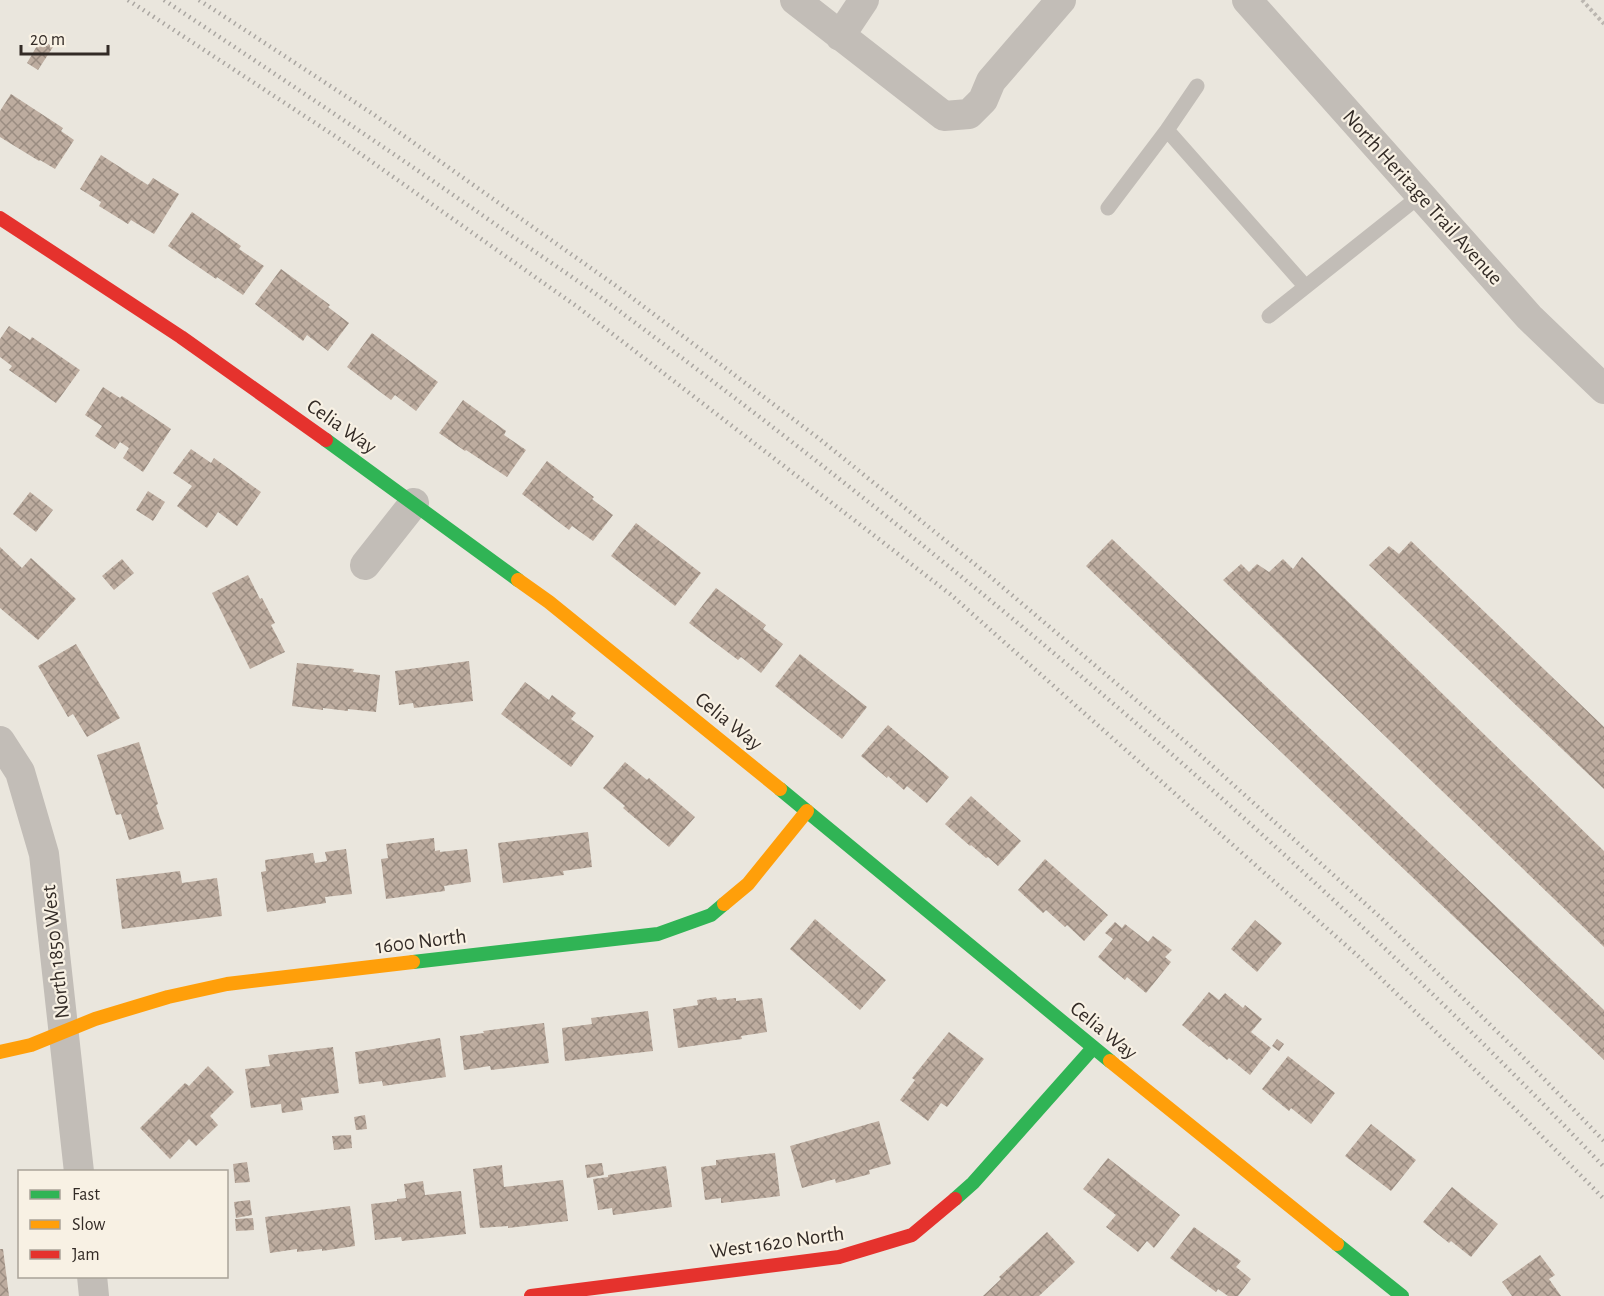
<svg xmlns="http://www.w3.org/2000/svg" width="1604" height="1296" font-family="'Alegreya Sans',sans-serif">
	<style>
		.building { fill: url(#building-cross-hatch) }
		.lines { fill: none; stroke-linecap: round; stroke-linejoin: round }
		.path { stroke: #bbb6b0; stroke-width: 4; stroke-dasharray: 3 3; stroke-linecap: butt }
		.lane { stroke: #c2bdb7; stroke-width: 15 }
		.street { stroke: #c2bdb7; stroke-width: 30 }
		.fast { stroke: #30b455; stroke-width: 14 }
		.slow { stroke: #ff9f0a; stroke-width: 14 }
		.jam { stroke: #e5322d; stroke-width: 14 }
		.rail { stroke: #aaa6a1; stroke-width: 4.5; stroke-dasharray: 1.5 4.5; stroke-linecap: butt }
		.labels { text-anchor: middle; stroke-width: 4.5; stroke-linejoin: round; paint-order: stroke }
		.street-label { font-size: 21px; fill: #332b26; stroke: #f8f1e4 }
	</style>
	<defs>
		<pattern id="building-cross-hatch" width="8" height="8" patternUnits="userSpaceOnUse" patternTransform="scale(1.5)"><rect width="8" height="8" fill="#bdac9f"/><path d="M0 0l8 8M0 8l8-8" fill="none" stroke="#9a8c81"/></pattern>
	</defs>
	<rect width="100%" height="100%" fill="#eae6dd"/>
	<path class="building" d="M41,39L53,47L38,70L27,63Z
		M11,94L63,128L61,131L74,140L55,169L40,160L39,161L0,137V111Z
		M101,155L148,185L153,178L179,194L154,234L131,220L128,224L99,206L101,202L80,189Z
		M192,212L241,246L239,249L264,266L243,295L217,277L216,279L168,246Z
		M281,269L330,305L328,307L349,323L328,351L307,335L303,341L255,304Z
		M9,326L30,340L32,337L80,370L56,403L9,370L12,366L0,357V339Z
		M372,333L438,382L416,411L395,395L391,400L347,367Z
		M103,387L120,398L122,396L171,429L143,472L123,458L129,448L120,442L115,449L95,436L102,426L85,415Z
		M463,400L506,431L504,435L526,450L507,477L466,450L465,451L439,433Z
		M191,449L211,463L214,458L261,492L237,526L218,512L207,528L177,506L192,486L173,473Z
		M547,461L594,497L592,499L613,515L593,541L572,526L569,530L522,494Z
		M148,491L165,502L153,521L136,510Z
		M30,492L53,510L36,532L13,514Z
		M636,523L701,573L675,606L611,556Z
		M1112,539L1604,1010V1060L1086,566Z
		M1411,541L1604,727V789L1369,565L1389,546L1399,554Z
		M0,547L22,568L31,558L76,599L38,640L0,608Z
		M1302,557L1604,851V947L1223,580L1241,564L1249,572L1257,564L1269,572L1283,559L1293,569Z
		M122,559L134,573L114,590L102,576Z
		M248,575L260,599L262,598L275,623L271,625L285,652L250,669L212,593Z
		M716,588L766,625L763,629L783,644L761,673L741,657L738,660L689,623Z
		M76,644L120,718L87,737L73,714L68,717L38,666Z
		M800,654L867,707L842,739L775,686Z
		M469,661L473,701L414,708L413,703L399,705L395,671Z
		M297,663L354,669L353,672L380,675L376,712L348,709V711L323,708V710L292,706Z
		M525,682L549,700L552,695L576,713L571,719L594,736L571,767L501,714Z
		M888,725L949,777L927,803L907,786L904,790L888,776L887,778L861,756Z
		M139,742L158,804L156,805L164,829L129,840L121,814L116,815L97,755Z
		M625,762L647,780L649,778L695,817L669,847L623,808L625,806L603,788Z
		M971,796L1021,841L998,866L988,857L986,858L971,845L970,846L945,824Z
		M588,832L592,867L563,871L564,875L503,883L498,843Z
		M434,838L435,851L440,850V852L467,849L471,882L444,886L445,891L386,899L381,859L388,858L386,844Z
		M346,849L352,894L325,897L326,903L267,912L261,872L266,871L265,860L313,853L315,863L327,861L325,852Z
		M1045,859L1108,915L1084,941L1067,925L1065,927L1046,910L1043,913L1018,890Z
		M180,871L182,883L217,878L222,916L122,929L116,879Z
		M815,919L886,980L860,1010L790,949Z
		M1255,920L1282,943L1257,972L1231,949Z
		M1115,922L1122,928L1125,924L1148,942L1153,936L1172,950L1165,957L1171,962L1146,993L1127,977L1125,980L1098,957L1113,939L1105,933Z
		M1209,992L1219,1000L1225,993L1243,1008L1245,1005L1262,1019L1251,1032L1271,1048L1250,1075L1229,1058L1227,1060L1210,1046L1209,1047L1182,1025Z
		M716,997L717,1000L736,998V1001L762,998L767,1032L741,1036L742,1039L678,1048L673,1009L698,1005L697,1000Z
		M648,1011L653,1051L565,1061L562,1028L592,1024L591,1018Z
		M544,1023L549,1063L491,1070L490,1066L464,1070L460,1036L484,1033L483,1031Z
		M949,1032L984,1059L947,1107L941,1103L928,1121L900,1100L915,1080L912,1078Z
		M440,1038L446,1077L383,1086L382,1081L359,1084L355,1052Z
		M1277,1039L1284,1044L1279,1051L1272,1046Z
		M333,1047L339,1093L301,1098L303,1110L282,1113L281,1104L251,1108L245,1069L270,1066L268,1055Z
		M1288,1056L1335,1093L1311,1124L1291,1108L1289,1111L1262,1089Z
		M208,1066L234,1092L210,1116L218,1125L196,1146L189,1139L170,1159L140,1128L185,1083L189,1086Z
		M365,1115L367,1129L356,1130L354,1117Z
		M879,1121L891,1164L869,1170L870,1174L836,1183L835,1179L802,1188L790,1146Z
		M1371,1124L1416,1160L1391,1191L1345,1156Z
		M351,1135L352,1148L334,1150L332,1136Z
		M775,1153L780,1196L721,1203V1198L705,1200L701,1167L716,1165V1160Z
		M1108,1158L1180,1215L1154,1248L1147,1241L1138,1252L1106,1227L1116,1215L1083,1189Z
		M247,1162L250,1182L235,1183L233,1164Z
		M602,1163L604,1175L587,1178L585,1165Z
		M502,1165L504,1187L563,1180L568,1221L508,1228V1226L480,1228L473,1169Z
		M666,1166L672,1207L613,1215L612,1208L598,1210L593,1179L608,1177V1175Z
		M423,1181L425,1195L461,1191L466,1234L402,1241L401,1237L375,1240L371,1204L397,1201V1199L406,1198L404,1184Z
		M1452,1187L1498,1224L1471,1257L1451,1241L1449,1243L1423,1222Z
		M250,1200L252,1215L236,1218L234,1202Z
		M350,1206L355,1246L322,1251V1249L297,1252V1249L270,1253L265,1217Z
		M253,1218L254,1230L236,1231L235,1219Z
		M1194,1227L1241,1261L1236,1267L1251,1279L1238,1296H1228L1218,1289L1216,1292L1170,1258Z
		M1047,1232L1075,1262L1039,1296H983L1001,1279L999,1277Z
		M0,1249H3L9,1296H0Z
		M1540,1255L1555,1275L1549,1279L1561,1296H1512L1502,1282Z"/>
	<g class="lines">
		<path class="path" d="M1582,0L1604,24"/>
		<path class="lane" d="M1167,130L1305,286
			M1108,208L1167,130L1197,86
			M1269,316L1421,195"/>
		<path class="street" d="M795,0L944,116L969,114L983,100L991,81L1061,0
			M1247,0L1529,317L1604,389
			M840,36L864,0
			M365,565L414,503
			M0,741L20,772L44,854L79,1172
			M92,1276L94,1296"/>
		<path class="fast" d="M326,440L518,580
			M780,789L1110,1061
			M413,962L658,934L711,915L724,904
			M955,1199L973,1183L1093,1048
			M1337,1244L1402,1296"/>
		<path class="slow" d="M518,580L549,602L780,789
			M724,904L748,884L807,811
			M0,1052L31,1045L95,1019L168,997L227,984L413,962
			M1110,1061L1337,1244"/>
		<path class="jam" d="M0,218L181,337L326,440
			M531,1296L839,1257L912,1235L955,1199"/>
		<path class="rail" d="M128,0L338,138L579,308L950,594L1358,956L1516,1110L1604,1199
			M164,0C281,78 397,155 512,236C550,262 589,288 626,316C973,574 1306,854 1604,1167
			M199,0L373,114L619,288L817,437L987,574L1188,744L1379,916L1518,1052L1604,1141"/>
	</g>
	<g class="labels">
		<g class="street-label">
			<text transform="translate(1423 197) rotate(48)" y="7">North Heritage Trail Avenue</text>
			<text transform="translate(342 426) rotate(35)" y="7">Celia Way</text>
			<text transform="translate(729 721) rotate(39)" y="7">Celia Way</text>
			<text transform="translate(421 941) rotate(-7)" y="7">1600 North</text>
			<text transform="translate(55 952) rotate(-96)" y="7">North 1850 West</text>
			<text transform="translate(1104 1030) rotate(39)" y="7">Celia Way</text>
			<text transform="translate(777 1242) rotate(-8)" y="7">West 1620 North</text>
		</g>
	</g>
	<rect x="18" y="1170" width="210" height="108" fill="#f8f1e4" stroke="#a9a298" stroke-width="1.5"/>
	<rect x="30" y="1190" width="30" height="9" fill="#30b455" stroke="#a9a298" stroke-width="1.5"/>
	<text x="72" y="1200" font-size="18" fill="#332b26">Fast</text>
	<rect x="30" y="1220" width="30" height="9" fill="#ff9f0a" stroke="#a9a298" stroke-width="1.5"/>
	<text x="72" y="1230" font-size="18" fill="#332b26">Slow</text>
	<rect x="30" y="1250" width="30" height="9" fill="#e5322d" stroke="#a9a298" stroke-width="1.5"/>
	<text x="72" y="1260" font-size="18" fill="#332b26">Jam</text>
	<path d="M21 45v9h87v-9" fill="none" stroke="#332b26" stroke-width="3"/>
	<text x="30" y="45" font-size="18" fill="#332b26" stroke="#f8f1e4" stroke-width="4.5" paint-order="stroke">20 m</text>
</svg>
